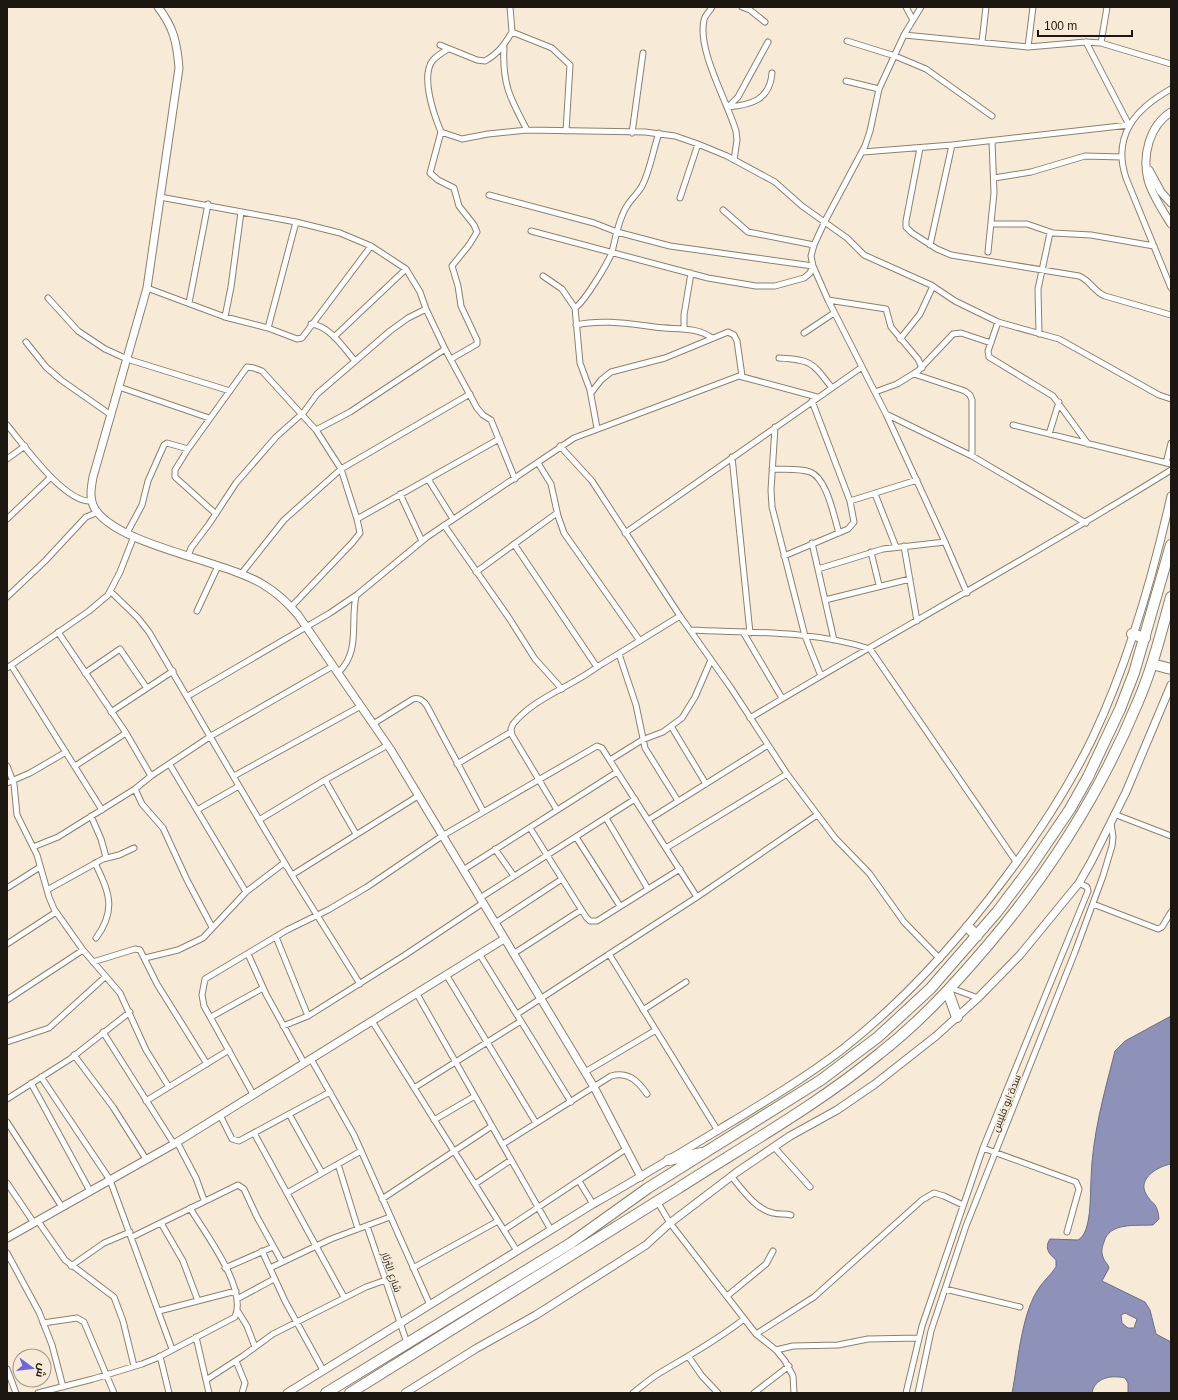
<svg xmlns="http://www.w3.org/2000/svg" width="1178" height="1400" font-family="Helvetica,Cairo,sans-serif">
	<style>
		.water { fill: #8e91b8; stroke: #6c6d86; fill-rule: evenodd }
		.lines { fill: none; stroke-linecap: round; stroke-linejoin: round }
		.street-casing { stroke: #8b806f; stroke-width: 7 }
		.secondary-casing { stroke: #8b806f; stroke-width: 9 }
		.highway-casing { stroke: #8b806f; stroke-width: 12 }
		.street { stroke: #fff; stroke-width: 5 }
		.secondary { stroke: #fff; stroke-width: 7 }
		.highway { stroke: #fff; stroke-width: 10 }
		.labels { text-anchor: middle; stroke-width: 3; stroke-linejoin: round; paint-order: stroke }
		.street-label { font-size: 10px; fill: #1c1811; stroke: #f7ebd8 }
	</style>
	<rect width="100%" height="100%" fill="#f7ebd8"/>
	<path class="water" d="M1171,1016V1164C1159,1166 1137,1178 1146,1194C1153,1206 1157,1201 1159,1219L1153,1225C1136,1226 1109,1222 1104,1242C1102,1247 1101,1252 1103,1257C1104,1262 1108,1263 1109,1268L1102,1281L1145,1302L1150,1310L1156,1334L1171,1342V1393H1128V1383L1125,1378C1112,1375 1095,1377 1092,1393H1012C1018,1363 1021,1317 1037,1291C1042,1282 1050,1276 1056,1267V1260C1049,1254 1044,1248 1050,1239L1078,1240C1092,1233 1090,1194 1091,1180C1092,1136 1104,1094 1115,1051L1125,1041ZM1125,1313L1137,1319L1134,1328H1128L1122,1323L1121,1315Z"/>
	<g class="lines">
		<defs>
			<path id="street" d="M510,7L512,32
				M712,7C710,11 705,15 704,20C697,50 727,101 736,131L737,140L734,160
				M742,7L750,10L765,22
				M906,7L913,20
				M921,7L904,35L879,89L870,131L865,146L825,221L814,245L811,256L813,266L828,300L886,414L945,542L967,593
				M904,35L1028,47L1086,42L1101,43L1171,64
				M847,41L895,56L926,69L992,116
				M768,42L738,97L728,107C751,105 770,100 772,73
				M982,42L986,7
				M1101,43L1107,7
				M440,45L477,60L485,61C499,53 504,45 512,32L552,48L570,65L566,131
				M504,47C502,84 510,98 527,130
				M1028,47L1033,7
				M448,49C443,52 437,56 433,60C420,76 434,115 441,132L462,139L488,134L527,130L645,132L675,136L698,144L727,156L775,182L802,206L847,238L864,255L931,285L955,301L998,322L1059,339L1159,395L1171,399
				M846,81L879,89
				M1171,89C1135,109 1112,136 1126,178L1171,288
				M441,132L430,173L438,180L454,188L459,206L474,225L477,232L469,245L452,266L458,286L461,306L477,340V344L451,359
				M632,133L643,53
				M920,148L906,221V227L912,233L937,249L951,255L1079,276C1090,280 1094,292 1105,296L1171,315
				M863,152L952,145L1129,125L1086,42
				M994,178L1031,172L1085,156L1122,157
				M489,195L594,223L617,232L670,246L813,266L810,273L804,278L775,286H756L708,278L531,231
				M160,197L296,222L340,233L371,246L406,269L420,292L426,309L445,349L477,408L483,415L491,420L515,479
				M680,198L698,144
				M723,210L748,232L814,245
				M991,224H1027L1053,233L1091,235L1154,246
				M930,245L952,145
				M988,252L994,193L992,141
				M543,276L562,289L575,308L580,363L590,390L597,428
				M147,288L225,317L268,328L297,339L302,338L371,246
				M48,298L78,331L105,349L127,359L230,391
				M828,300L886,309L891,327L918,359L922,368
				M189,303L208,204
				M575,308C585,301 608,263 612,252C615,240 617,228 622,216C627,201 635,198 642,186C650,171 653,150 659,133
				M225,317L231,287L241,212
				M998,322L988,351L989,357L1053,396L1088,444
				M311,324C330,326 343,347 355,361
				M576,325C601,319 630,324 655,327C674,330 696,326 712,338
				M268,328L296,222
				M684,329V315L691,273
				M804,333L834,313
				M1039,334L1038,289L1050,233
				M334,337L406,269
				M900,339L920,314L933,286
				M26,342L46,367L61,380L111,415
				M779,358C812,360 812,362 832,388
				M914,374L965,391L970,395L972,400V456
				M119,387L209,418
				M875,392L897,384L918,371L953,334L961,333L991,343
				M591,393L601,380L611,372L665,358L728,332L734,335L737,341L742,376
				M886,414L972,456L1086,523
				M7,425C24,445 65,504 92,501
				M1013,425L1171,464
				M775,427L771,490L772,507L805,636L821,676
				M316,430L350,412L445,349
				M1049,434L1059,402
				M560,446L592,481L680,616L731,688L787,774L835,838L869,873L904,922L940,959
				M732,457L750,633
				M7,459L25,446
				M538,463L551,484L558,516L564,533L640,641
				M1166,463L1171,443
				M772,469C784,470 799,468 810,472C827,478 834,517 839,533
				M428,479L453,519
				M400,494L422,541
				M875,494L896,547
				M850,501L917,480
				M216,514L175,477V470L188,449L247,367L254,368L262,371L316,430L341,469L470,394
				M7,519L51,477
				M444,525L509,618L535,659L562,689
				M127,533L142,505L148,481L164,445L167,443L188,449
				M625,533L862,367
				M812,543L834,640
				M514,544L597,667
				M904,546L917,621
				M871,552L879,585
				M188,556L191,548L209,524L236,483L276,437L304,412L317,394L390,331L408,318L426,309
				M784,556L848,529L854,522L850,501L812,401
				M818,569L883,549L945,542
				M476,572L557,513
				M241,574L284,520L341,469L357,519L499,439
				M110,591L138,618L149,632L239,786L197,810
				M7,597L45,561L86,517L98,512
				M825,600L910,579
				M291,607L352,543L360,533L357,519
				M197,611L218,566
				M690,630C749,633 813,630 870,649L1017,863
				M58,632L126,733L151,776
				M743,632L782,698
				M619,654L636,705L645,748L678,801
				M11,665L102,810
				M7,668L89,611L108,595L120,572L134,536
				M85,673L120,649L146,687
				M338,673C361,651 350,624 356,596
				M188,696L330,613L358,594L427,537L574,438L739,376L817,397
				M111,712L173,671
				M750,718C890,634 1033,556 1171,470
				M373,724L413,699C419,697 424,701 427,706L483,811
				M671,726L706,784
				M388,745L325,780L259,820L292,875L418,796
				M610,760L642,740L663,732L682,718L695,697L711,660
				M457,764L511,732
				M7,766L14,784L17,815L37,855L49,897L54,909L83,950L120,993L146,1050L169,1087
				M75,766L126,733
				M234,776L361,706
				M325,780L356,834
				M7,783L30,773L66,752
				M239,786L261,823
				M135,789L142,804L163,828L187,880L212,927
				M557,810L512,735L511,729L513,724C535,697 571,687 597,667L680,616
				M1114,814L1171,836
				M91,816L101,839L106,857
				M606,818L648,889
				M648,820L768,745
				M530,828L586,917L590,921H597L680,869
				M576,837L620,906
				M33,847L58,837L135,789L151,776L211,736L333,666
				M666,848L787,774
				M495,849L514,876
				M95,863C109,892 117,910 96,938
				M463,870L617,772
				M290,872L360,984
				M7,888L40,867
				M47,890L103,859L119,855L134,848
				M246,892L284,863L286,866
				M480,898L635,799
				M1093,904L1158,929L1162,927L1171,912
				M495,923L562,879
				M276,937L308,1016
				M7,944L56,912
				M248,954L266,994L304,1063
				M513,954L581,910
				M609,954L718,1131
				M480,955L571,1102
				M145,958L178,950L203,938L246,892L170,765
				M93,962L135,949L140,950L157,984L207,1064
				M447,976L536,1123
				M951,988L978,998
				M417,994L551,1230
				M7,1000L83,950
				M643,1010L686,982
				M517,1014L697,897L817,815
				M211,1017L263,988
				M372,1021L517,1251
				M283,1026L308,1016L405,955L483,903
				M103,1032L174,1144
				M7,1042L49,1028L105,977
				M74,1055L113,1107L146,1159
				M311,1059L354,1135L430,1305
				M585,1072L656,1030
				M41,1077L110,1180L172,1349
				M31,1083L90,1191
				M414,1088L521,1021
				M253,1094L204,1006L202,995L205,979L287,930L328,910L367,887L442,836L597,746L602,748L697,897
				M7,1099L70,1059L130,1012
				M146,1101L229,1050
				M289,1114L322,1173
				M220,1115L232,1139L239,1141L330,1092
				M434,1120L475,1096
				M7,1122L62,1207
				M254,1133L344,1297
				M177,1142L196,1178L204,1200
				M503,1144L611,1076C628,1071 638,1081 647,1094
				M774,1147L810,1187
				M983,1148L1076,1182L1079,1189L1067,1232
				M338,1164L358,1229
				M731,1176C742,1189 755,1209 773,1213C779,1215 785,1213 791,1215
				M579,1181L593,1204
				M7,1183L34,1223
				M475,1184L511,1160
				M287,1193L361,1151
				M382,1199L492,1126
				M657,1201L670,1223L756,1334L776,1350L785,1361L793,1376L794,1393
				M38,1221L65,1260L114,1297L123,1321L134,1366
				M161,1223L183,1261L198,1301
				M367,1226L407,1343
				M504,1230L626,1149
				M132,1237L238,1185L244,1189L257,1217L282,1262
				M262,1251L285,1301L323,1370
				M7,1253L39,1312L52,1345L63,1387
				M71,1266L104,1243L130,1232
				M225,1268L273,1247
				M270,1268L331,1239L390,1217
				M413,1268L498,1221
				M945,1289L1020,1307
				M727,1296L766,1264L773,1251
				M237,1299L274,1279
				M237,1310L247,1326L255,1347
				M159,1311L236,1291
				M43,1323L77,1318L84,1322L114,1393
				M756,1334L814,1297L922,1200L934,1193L944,1196L963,1205
				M196,1337L209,1393
				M776,1350L793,1346L838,1345L868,1339L919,1338
				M160,1356L169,1393
				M688,1356L702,1376L718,1393
				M236,1361L245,1383L242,1393
				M7,1369L16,1393
				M206,1380L243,1356L273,1334L366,1287L386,1280
				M38,1393L93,1379L142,1364L157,1358L235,1317C248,1288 204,1232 190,1208
				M633,1393C642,1386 652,1377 663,1371C690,1355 719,1339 744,1319
				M754,1393L789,1366
				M906,1393L922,1326L983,1148L1088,891L1087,887L1079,883
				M918,1393L931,1331L966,1226L1075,952L1103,876L1112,846L1113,837L1111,823"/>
			<path id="secondary" d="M158,7C174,28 177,43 179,68L147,288L93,477C91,488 89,499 95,509C119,546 224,560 264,585C277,593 288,603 298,615L391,750L594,1087L641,1177
				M1171,112C1149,126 1142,156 1148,180C1152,195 1163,211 1171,224
				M1149,170L1161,192L1171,203
				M7,1238L174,1144L504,939
				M287,1393L593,1204C636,1180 678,1154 720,1129C763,1103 805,1078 844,1048C906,999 958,941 1005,878C1038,834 1069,787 1093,737C1128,663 1153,576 1171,496
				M405,1393L477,1348L536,1315L646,1245L670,1223L737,1172L790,1136L837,1110L875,1084L936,1036L978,998L1020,955L1079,883L1091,862L1126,792L1171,685"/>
			<path id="highway" d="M1132,634L1145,638
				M1152,664L1171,669
				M968,927L977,936
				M948,992L957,1017
				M669,1160L702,1153
				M326,1393L571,1243L648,1188L821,1080L878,1037L930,989L997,912L1028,871L1070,809L1088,777L1120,709L1134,673L1171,545
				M350,1393C459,1326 568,1258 677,1189C745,1145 816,1106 879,1054C920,1022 954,985 988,945C1050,872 1100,793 1137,704C1152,670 1161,633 1171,597"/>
		</defs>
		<use href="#street" class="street-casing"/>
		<use href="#secondary" class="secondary-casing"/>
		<use href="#highway" class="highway-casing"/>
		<use href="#street" class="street"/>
		<use href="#secondary" class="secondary"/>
		<use href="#highway" class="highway"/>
	</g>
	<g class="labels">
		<g class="street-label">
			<text transform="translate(1006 1103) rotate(-68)" y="4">سدة ابو فليس</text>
			<text transform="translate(392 1272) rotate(71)" y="4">شارع الثرثار</text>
		</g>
	</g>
	<rect width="1178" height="1400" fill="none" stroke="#1c1811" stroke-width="16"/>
	<g transform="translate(32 1368) rotate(105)"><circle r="19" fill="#f7ebd8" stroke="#9f9788"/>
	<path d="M0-3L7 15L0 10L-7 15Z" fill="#6c67e1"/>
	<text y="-6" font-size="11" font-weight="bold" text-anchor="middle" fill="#1c1811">ش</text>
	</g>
	<path d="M1038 30v6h94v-6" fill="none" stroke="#1c1811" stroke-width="2"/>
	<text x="1044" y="30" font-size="12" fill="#1c1811" stroke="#f7ebd8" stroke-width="3" paint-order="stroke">100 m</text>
</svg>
